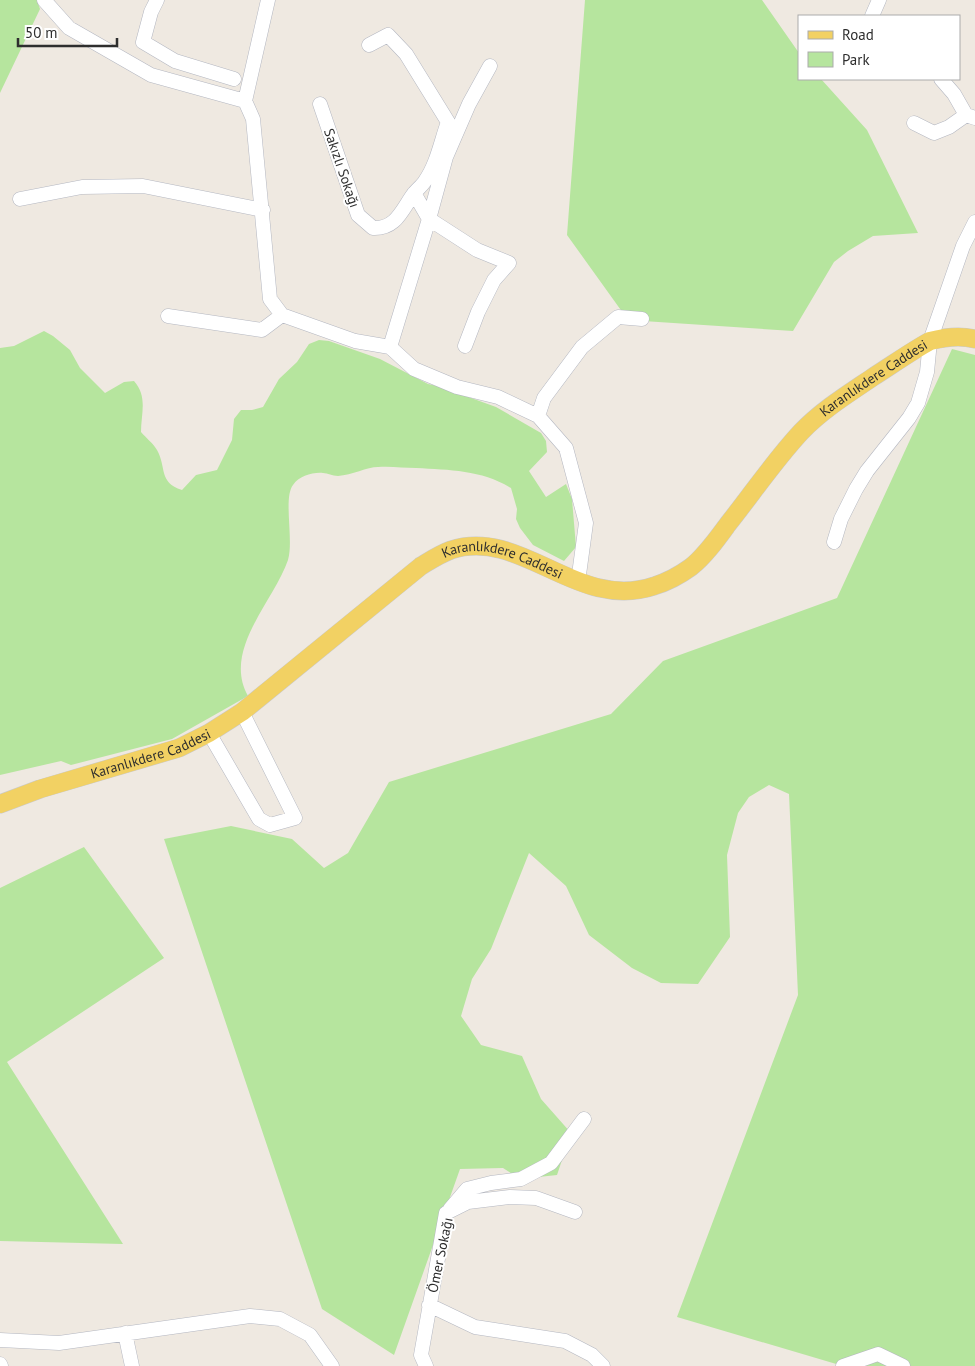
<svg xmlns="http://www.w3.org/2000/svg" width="975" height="1366" font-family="'PT Sans',sans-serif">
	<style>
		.green { fill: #b6e59e }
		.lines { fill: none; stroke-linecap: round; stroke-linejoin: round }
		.minor-casing { stroke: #b4b7c1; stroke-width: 15 }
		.major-casing { stroke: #c9c9c9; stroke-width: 19 }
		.minor { stroke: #fff; stroke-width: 14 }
		.major { stroke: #f2d163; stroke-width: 18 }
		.labels { text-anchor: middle; stroke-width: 4; stroke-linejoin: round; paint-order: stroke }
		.street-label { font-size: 14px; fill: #2e2e2e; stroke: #fff }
	</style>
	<rect width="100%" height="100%" fill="#efe9e1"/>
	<path class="green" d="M0,0H37L40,9L0,93Z
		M585,0H762L799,53V79H821L867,130L918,233L873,236L848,251L834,262L793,331L628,320L567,235Z
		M44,331L53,336L70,350L80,368L105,393L124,382L134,381C148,397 141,413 141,432C146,438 153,443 157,450C167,468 158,482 182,490L196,475L217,470L232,440L234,419L241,410H252L263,407L279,379L297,362L309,344L319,340L329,341L380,359L428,384L438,386L496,407L541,433L546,441L547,452L529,471L546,497L566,484L572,499L576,547L564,561L533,545L520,528L516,519L517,509L511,488C482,470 450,470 416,468C404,468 391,466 378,467C367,467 352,475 338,476C332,476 328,473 323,473C313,472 299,476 293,485C283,498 294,540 288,560C274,601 222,650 248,696L172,739L71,765L61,761L0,775V348L14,346Z
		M952,349L975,355V1366H843L677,1317L798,995L789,794L769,785L749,797L738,813L727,855L730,937L698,984L661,983L632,968L589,935L566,886L529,853L491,949L472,979L461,1016L481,1045L522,1056L541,1099L571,1133L557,1175L520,1179L503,1168L460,1169L394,1355L322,1309L164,839L231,826L292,839L324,868L348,853L389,782L611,714L663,661L837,598Z
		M84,847L164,958L7,1062L123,1244L0,1241V888Z"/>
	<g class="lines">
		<defs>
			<path id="minor" d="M44,0L69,28L151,75L245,101L268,0
				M157,0L151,12L143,42L175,61L234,79
				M872,16L879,0
				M490,66L469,104L446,157L429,219L390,347L414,369L457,387L498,397L538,416L566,448L586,523L578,582
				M941,79L954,94L966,115L975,118
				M245,101L253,119L270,299L282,315L355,341L390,347
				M320,104L358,215L373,228C395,229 401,212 412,196C416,190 422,186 425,181C437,164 441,141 448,122L406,54L388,35L369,45
				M914,123L934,133L949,127L966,115
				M414,193L429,219L477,250L509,263L494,280L478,312L465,346
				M20,199L82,187L143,186L263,210
				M168,316L262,330L282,315
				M538,416L544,398L582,347L618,317L642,319
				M834,542L841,519L856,489L867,471L909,418L918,403L927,372L930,341L963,246L975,222
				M209,733L259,819L270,825L295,818L242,712
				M450,1209L467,1189L491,1183L521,1179L551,1163L584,1119
				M429,1305L475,1327L565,1341L592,1355L603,1366
				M125,1333L132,1366
				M0,1340L59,1343L250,1316L280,1319L310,1335L332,1366
				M0,1364L1,1366
				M426,1366L421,1355L446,1213L468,1202L510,1197L536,1198L575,1212
				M843,1366L878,1354L903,1366"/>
			<g id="major">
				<path id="s1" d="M0,804L40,789L179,748L209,733L242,712L421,566C431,560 440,554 451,550C522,527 577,612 654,586C667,582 680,575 691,567C705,556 717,539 728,524C752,494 774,461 801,432C822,410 848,394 873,377C892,365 910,352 930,341C945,337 960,335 975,339"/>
			</g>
		</defs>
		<use href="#minor" class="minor-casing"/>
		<use href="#major" class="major-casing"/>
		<use href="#minor" class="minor"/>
		<use href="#major" class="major"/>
	</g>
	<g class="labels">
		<g class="street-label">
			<text transform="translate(342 168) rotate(71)" y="5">Sakızlı Sokağı</text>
			<text dy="5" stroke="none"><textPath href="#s1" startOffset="1044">Karanlıkdere Caddesi</textPath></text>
			<text dy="5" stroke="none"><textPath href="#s1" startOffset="579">Karanlıkdere Caddesi</textPath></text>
			<text dy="5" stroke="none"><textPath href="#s1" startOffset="159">Karanlıkdere Caddesi</textPath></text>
			<text transform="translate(440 1255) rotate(-78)" y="5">Ömer Sokağı</text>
		</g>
	</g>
	<rect x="798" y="15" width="162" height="65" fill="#ffffff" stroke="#ababab"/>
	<rect x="808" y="31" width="25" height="8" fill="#f2d163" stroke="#ababab"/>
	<text x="842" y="40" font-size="15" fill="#2e2e2e">Road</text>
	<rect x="808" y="52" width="25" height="15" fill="#b6e59e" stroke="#ababab"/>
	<text x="842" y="65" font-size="15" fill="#2e2e2e">Park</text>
	<path d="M18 38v8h99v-8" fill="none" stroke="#2e2e2e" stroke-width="2.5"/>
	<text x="25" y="38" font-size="15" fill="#2e2e2e" stroke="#ffffff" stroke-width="4" paint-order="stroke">50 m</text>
</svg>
